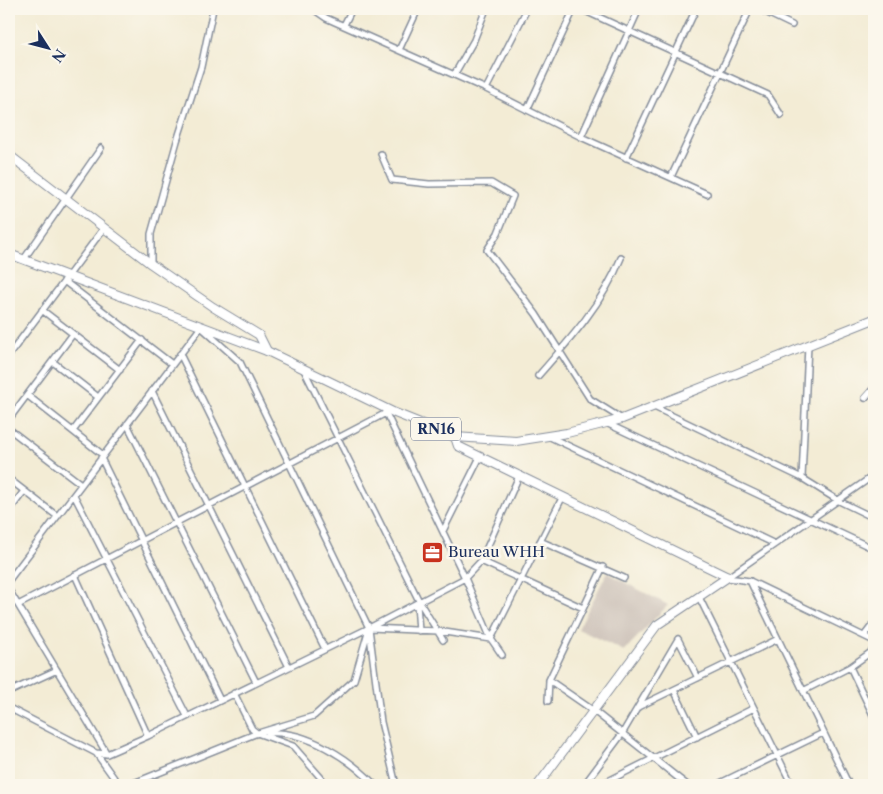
<svg xmlns="http://www.w3.org/2000/svg" width="883" height="794" font-family="'Libre Caslon Text',serif">
	<style>
		.industrial { fill: #cdc2b9 }
		.lines { fill: none; stroke-linecap: round; stroke-linejoin: round }
		.street-casing { stroke: #878e9a; stroke-width: 8 }
		.secondary-casing { stroke: #878e9a; stroke-width: 10 }
		.primary-casing { stroke: #878e9a; stroke-width: 10 }
		.street { stroke: #fff; stroke-width: 5 }
		.secondary { stroke: #fff; stroke-width: 8 }
		.primary { stroke: #fff; stroke-width: 8 }
		.labels { text-anchor: middle; stroke-width: 5; stroke-linejoin: round; paint-order: stroke }
		.shield { fill: #fbf7ec; stroke: #5e6b89; stroke-width: 1 }
		.shield-label { font-size: 14px; font-weight: bold; fill: #1b2f5e }
		.poi-label { font-size: 15px; fill: #1b2f5e; stroke: #fbf7ec; text-anchor: start }
	</style>
	<rect width="100%" height="100%" fill="#fbf7ec"/>
	<filter id="ink" filterUnits="userSpaceOnUse"><feTurbulence type="fractalNoise" baseFrequency=".02" numOctaves="2"/><feDisplacementMap in="SourceGraphic" scale="10" xChannelSelector="R" yChannelSelector="G"/><feConvolveMatrix kernelMatrix="1 2 1 2 8 2 1 2 1" color-interpolation-filters="sRGB"/></filter>
	<filter id="wash" filterUnits="userSpaceOnUse"><feTurbulence type="fractalNoise" baseFrequency=".0096" numOctaves="4" result="noise"/><feDisplacementMap in="SourceGraphic" scale="20" xChannelSelector="R" yChannelSelector="G"/><feGaussianBlur stdDeviation="1.12" result="paint"/><feColorMatrix in="noise" values="0 0 0 0 0 0 0 0 0 0 0 0 0 0 0 0 0 1.4 0 .05"/><feComposite in="paint" operator="in"/></filter>
	<g filter="url(#wash)">
		<rect width="100%" height="100%" fill="#f3ecd5"/>
		<path class="industrial" d="M607,573L668,605L624,651L578,629Z"/>
	</g>
	<g filter="url(#ink)">
		<g class="lines">
			<defs>
				<path id="street" d="M313,9L326,18L486,89L581,137L707,194
					M581,9L768,95L781,115
					M759,9L792,25
					M344,25L352,9
					M399,50L418,9
					M454,75L474,40L486,9
					M486,89L527,9
					M527,110L574,9
					M581,137L639,9
					M381,154L392,180L429,184L491,183L513,196L498,233L487,250L536,314L590,399L622,419
					M626,158L696,9
					M671,177L750,9
					M24,259L101,148
					M151,264V234L177,141L201,67L213,9
					M64,281L172,364
					M42,310L120,370
					M180,354L325,649
					M9,355L104,228
					M53,362L98,397
					M304,370L420,603L443,640
					M538,376C569,341 603,303 621,258
					M152,391L289,667
					M27,395L103,455
					M865,398L874,388
					M654,407L802,478L839,501L874,518
					M385,411L465,578L491,639L502,655
					M9,419L73,334
					M127,424L256,682
					M608,424L874,549
					M9,429L81,484
					M73,431L142,340
					M550,437L775,544
					M101,458L220,700
					M802,478L808,345
					M9,479L57,516
					M74,495L187,716
					M9,511L24,491
					M443,531L480,457
					M540,541L624,578
					M481,561L583,608
					M75,575L148,736
					M728,577L870,478
					M728,578L750,581L874,641
					M9,580L201,327L240,362L369,628L381,722L396,785
					M750,581L849,785
					M9,590L107,754
					M699,597L792,785
					M417,604L419,631
					M18,605L386,413
					M370,628L438,631L491,639L562,498
					M864,636L874,623
					M678,639L698,678
					M850,667L874,717
					M549,680L603,567
					M674,690L697,737
					M803,691L850,667L874,650
					M9,692L57,670
					M234,693L252,729L257,733L293,746L322,779L325,785
					M548,701L549,680L594,711L687,785
					M638,707L778,639
					M9,708L96,753L119,785
					M268,733C306,730 349,758 375,785
					M96,753L107,754L148,736L369,628L465,578L481,561L519,476
					M129,785L255,734L314,716L354,680L368,632
					M584,785L622,734L678,639
					M600,785L754,708
					M716,785L823,733"/>
				<path id="secondary" d="M9,155L151,264L213,307L259,335L267,351
					M455,437L458,446L728,577
					M538,785L657,625L728,577"/>
				<path id="primary" d="M9,254L267,351L395,413L455,437L516,441L567,433L622,419L874,319"/>
			</defs>
			<use href="#street" class="street-casing"/>
			<use href="#secondary" class="secondary-casing"/>
			<use href="#primary" class="primary-casing"/>
			<use href="#street" class="street"/>
			<use href="#secondary" class="secondary"/>
			<use href="#primary" class="primary"/>
		</g>
	</g>
	<defs>
		<symbol id="office-square" viewBox="-11 -11 22 22"><rect x="-9" y="-9" width="18" height="18" rx="4" fill="#c8321e" stroke="#fbf7ec"/><path d="M-6-3h4V-5.5h4V-3h4V5H-6ZM-1-4.5V-3h2v-1.5ZM-6 0V1H6V0Z" fill="#fff"/></symbol>
	</defs>
	<g fill-rule="evenodd">
		<use href="#office-square" x="420" y="540" width="25" height="25"/>
	</g>
	<g class="labels">
		<rect class="shield" x="411" y="417.5" width="50" height="23" rx="4"/>
		<g class="shield-label">
			<text x="436" y="434">RN16</text>
		</g>
		<g class="poi-label">
			<text x="448" y="557">Bureau WHH</text>
		</g>
	</g>
	<rect width="883" height="794" fill="none" stroke="#fbf7ec" stroke-width="30"/>
	<g transform="translate(48 48) rotate(126)" stroke="#fbf7ec" stroke-width="4" paint-order="stroke">
	<path d="M0-4L9 19L0 12L-9 19Z" fill="#1b2f5e"/>
	<text y="-8" font-size="14" font-weight="bold" text-anchor="middle" fill="#1b2f5e">N</text>
	</g>
</svg>
